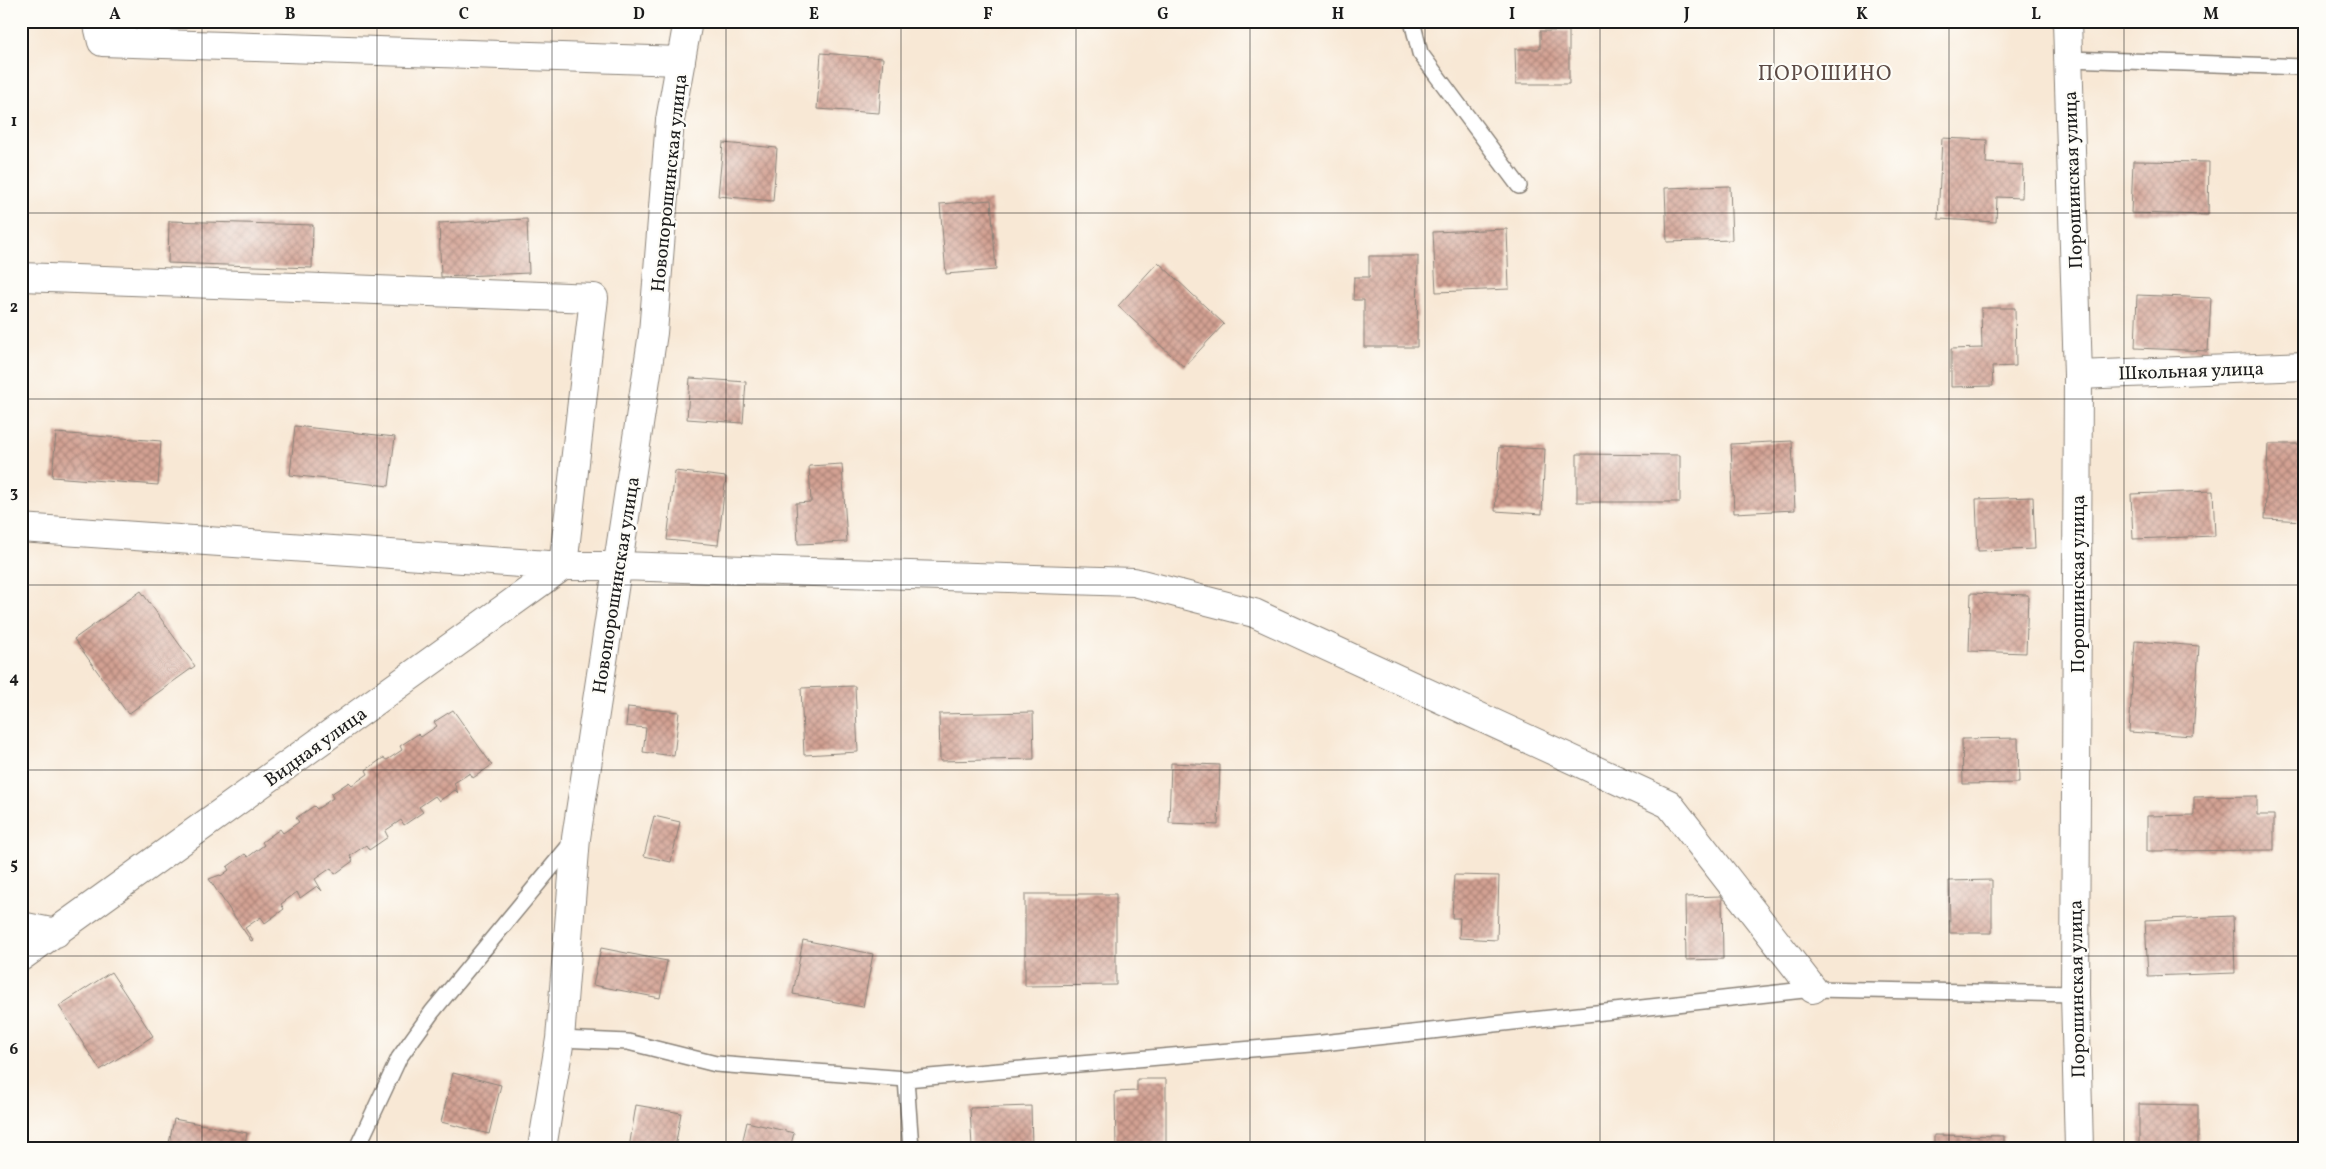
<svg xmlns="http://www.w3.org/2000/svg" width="2326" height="1169" font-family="Vollkorn,serif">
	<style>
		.building { fill: url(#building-cross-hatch) }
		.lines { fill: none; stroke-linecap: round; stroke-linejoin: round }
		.service-casing { stroke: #8a8278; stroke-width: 18 }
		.minor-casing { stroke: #8a8278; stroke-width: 30 }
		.tertiary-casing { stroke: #8a8278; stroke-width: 30 }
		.service { stroke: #fff; stroke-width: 15 }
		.minor { stroke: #fff; stroke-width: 28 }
		.tertiary { stroke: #fff; stroke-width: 28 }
		.grid { fill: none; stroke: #1c1c1c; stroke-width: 1; stroke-opacity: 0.55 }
		.labels { text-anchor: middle; stroke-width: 4.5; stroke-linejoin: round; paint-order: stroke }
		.street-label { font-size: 19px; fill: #1c1c1c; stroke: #fdfcf7 }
		.quarter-label { font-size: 21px; letter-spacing: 1px; fill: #5c4b46; stroke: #fdfcf7 }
		.neatline { fill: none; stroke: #1c1c1c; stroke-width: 2 }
		.grid-label { font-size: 16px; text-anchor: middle; font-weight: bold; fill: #1c1c1c }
	</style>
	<defs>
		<pattern id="building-cross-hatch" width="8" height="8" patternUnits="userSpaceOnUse" patternTransform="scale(1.25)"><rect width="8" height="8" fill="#d3a193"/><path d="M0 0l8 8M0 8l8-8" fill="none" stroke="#aa8277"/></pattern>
	</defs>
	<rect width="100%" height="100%" fill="#fdfcf7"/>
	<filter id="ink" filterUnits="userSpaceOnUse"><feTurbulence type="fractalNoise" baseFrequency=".02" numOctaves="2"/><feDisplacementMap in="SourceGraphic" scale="10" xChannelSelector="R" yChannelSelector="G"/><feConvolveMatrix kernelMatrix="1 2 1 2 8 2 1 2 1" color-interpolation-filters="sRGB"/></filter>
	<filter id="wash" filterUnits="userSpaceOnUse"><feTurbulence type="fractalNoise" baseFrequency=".0096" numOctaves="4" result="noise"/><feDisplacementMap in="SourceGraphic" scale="20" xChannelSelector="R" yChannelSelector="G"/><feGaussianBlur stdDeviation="1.12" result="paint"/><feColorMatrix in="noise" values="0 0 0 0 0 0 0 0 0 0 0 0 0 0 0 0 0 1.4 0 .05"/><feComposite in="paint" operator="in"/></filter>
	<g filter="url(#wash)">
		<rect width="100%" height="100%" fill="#f8e8d5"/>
		<g id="blocks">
			<path class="building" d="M1926,21H2013V24L1926,27Z
				M1540,31H1569V84H1516L1515,49H1540Z
				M821,53L883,58L879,113L817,109Z
				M1942,138L1987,140L1986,163L2023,165L2022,198L1997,197L1996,222L1938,219Z
				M723,143L777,148L773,201L718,196Z
				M2133,161L2209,162L2208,215L2131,213Z
				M1730,186L1732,240L1667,242L1665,188Z
				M991,200L996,270L946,274L940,204Z
				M527,219L529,273L441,277L439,223Z
				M169,221L313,225L312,268L168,263Z
				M1507,229L1509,289L1436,292L1433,232Z
				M1369,256H1418L1417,347H1364V300H1353L1354,277H1369Z
				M1158,262L1224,324L1184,367L1118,306Z
				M2137,295L2211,298L2208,351L2135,348Z
				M1981,308H2015L2016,366L1992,367L1993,386L1951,387V349L1982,348Z
				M690,378L746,382L743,423L687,419Z
				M295,426L395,437L389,486L290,475Z
				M56,433L161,441L158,485L52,477Z
				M1792,441L1795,510L1734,513L1731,444Z
				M2268,444H2305V521L2265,519Z
				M1499,447L1545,449L1542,514L1495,511Z
				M1577,454L1680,455V502H1577Z
				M842,464L847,542L798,544L796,503L811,502L809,466Z
				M675,471L726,477L718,545L667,540Z
				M2213,491L2215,536L2133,539L2131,494Z
				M2033,497L2035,549L1978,551L1976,499Z
				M141,591L195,666L128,714L74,639Z
				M1971,593L2028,595L2026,653L1969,651Z
				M2135,641L2199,646L2193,736L2129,732Z
				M855,686L858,752L804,755L801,688Z
				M628,707L679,712L674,756L643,752L646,728L626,726Z
				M453,710L492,765L473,778L470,773L454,783L458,793L455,790L439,801L435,796L419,807L423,812L404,825L401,820L385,831L388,837L369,850L366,845L350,856L353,861L335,874L331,868L315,879L322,891L317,886L300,898L297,892L281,904L284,909L265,923L261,917L245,928L253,940L251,941L209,879L220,875L221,876L229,870L227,867L245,854L248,857L264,845L262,842L280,829L283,833L299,822L296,818L314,806L317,809L333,798L331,794L349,782L352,785L368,774L366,770L383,758L387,760L402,750L400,746L418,734L421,737L437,726L434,722Z
				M1033,712L1034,759L940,761L939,714Z
				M2018,738L2019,783L1963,784L1962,739Z
				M1171,763L1220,765L1218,825L1169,823Z
				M2257,796V815H2274V850L2147,851V816L2194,815V797Z
				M654,816L680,822L671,862L644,856Z
				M1454,875L1499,876L1497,940L1459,938L1460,918H1452Z
				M1992,880V933H1950L1949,881Z
				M1025,894H1116V985L1025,986Z
				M1722,896L1723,959L1686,960L1685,897Z
				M2233,916L2235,973L2148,976L2145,920Z
				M803,940L873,954L863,1007L793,994Z
				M601,948L667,961L660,998L593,985Z
				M111,972L153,1036L100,1070L59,1006Z
				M453,1073L501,1085L489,1134L441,1122Z
				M1137,1079H1166V1148H1116L1115,1092L1137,1091Z
				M2139,1104L2198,1105V1148H2139Z
				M636,1105L681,1113L675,1148H629Z
				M1031,1106L1032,1148H972L970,1108Z
				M174,1119L247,1133L244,1148H168Z
				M747,1122L794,1133L790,1148H741Z
				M1934,1135L2004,1136V1148H1934Z"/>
		</g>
	</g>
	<g filter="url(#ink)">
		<use href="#blocks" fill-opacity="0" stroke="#8a8278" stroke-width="1"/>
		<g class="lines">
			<defs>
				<path id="service" d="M1412,21L1420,53L1519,186
					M2068,59L2305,67
					M560,1039L628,1042L716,1064L906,1079L1322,1043L1813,989L2075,994
					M906,1079L911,1148
					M357,1148L399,1058L432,1012L574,840"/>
				<path id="minor" d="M97,21L102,42L681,61
					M21,277L594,298L563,566L21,528
					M2078,375L2305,366
					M21,926L56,933
					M21,957L563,566H619L1134,582L1254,613L1669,804L1813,989
					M542,1148L560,1039L576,838L653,333L670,120L688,21"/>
				<path id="tertiary" d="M2067,21L2078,375L2075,994L2079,1148"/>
			</defs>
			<use href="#service" class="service-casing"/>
			<use href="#minor" class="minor-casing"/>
			<use href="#tertiary" class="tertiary-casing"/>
			<use href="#service" class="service"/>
			<use href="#minor" class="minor"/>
			<use href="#tertiary" class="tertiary"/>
		</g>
	</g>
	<path class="grid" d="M202,21V1148M377,21V1148M552,21V1148M726,21V1148M901,21V1148M1076,21V1148M1250,21V1148M1425,21V1148M1600,21V1148M1774,21V1148M1949,21V1148M2124,21V1148M21,213H2305M21,399H2305M21,585H2305M21,770H2305M21,956H2305"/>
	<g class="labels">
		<g class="street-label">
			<text transform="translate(2072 180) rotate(-92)" y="7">Порошинская улица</text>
			<text transform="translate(668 183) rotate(-84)" y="7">Новопорошинская улица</text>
			<text transform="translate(2191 370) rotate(-2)" y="7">Школьная улица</text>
			<text transform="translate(2077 584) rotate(-90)" y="7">Порошинская улица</text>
			<text transform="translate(615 585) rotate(-81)" y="7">Новопорошинская улица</text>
			<text transform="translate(315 746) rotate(-36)" y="7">Видная улица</text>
			<text transform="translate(2076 989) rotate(-91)" y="7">Порошинская улица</text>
		</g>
		<g class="quarter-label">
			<text x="1825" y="80">ПОРОШИНО</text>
		</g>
	</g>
	<rect width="2326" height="1169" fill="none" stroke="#fdfcf7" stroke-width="55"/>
	<rect x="28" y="28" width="2270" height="1114" class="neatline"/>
	<g class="grid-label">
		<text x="115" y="19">A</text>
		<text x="290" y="19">B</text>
		<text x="464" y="19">C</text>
		<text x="639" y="19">D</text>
		<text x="814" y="19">E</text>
		<text x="988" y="19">F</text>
		<text x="1163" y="19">G</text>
		<text x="1338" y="19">H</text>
		<text x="1512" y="19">I</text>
		<text x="1687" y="19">J</text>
		<text x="1862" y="19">K</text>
		<text x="2036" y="19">L</text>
		<text x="2211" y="19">M</text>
		<text x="14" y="126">1</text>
		<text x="14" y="312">2</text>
		<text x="14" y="497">3</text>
		<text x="14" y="683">4</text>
		<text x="14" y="869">5</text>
		<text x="14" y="1054">6</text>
	</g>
</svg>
